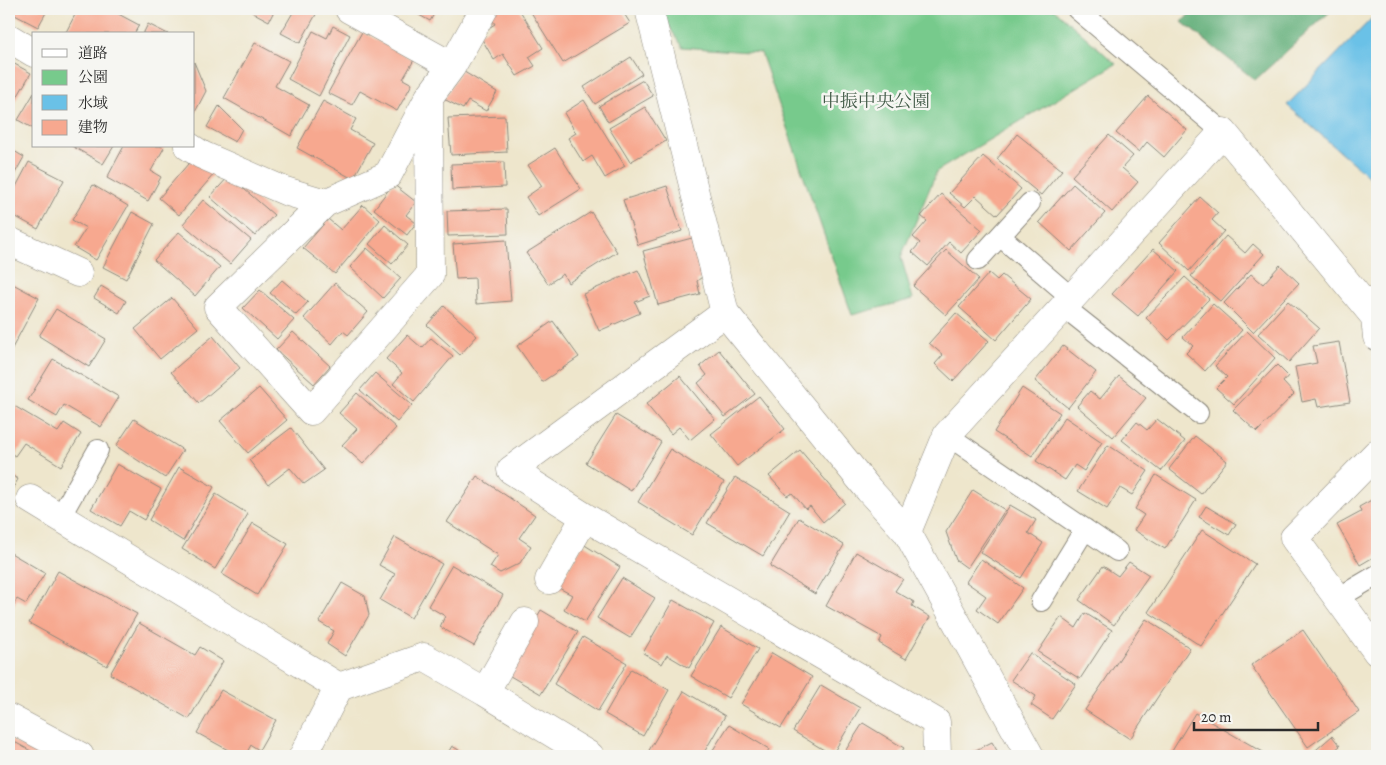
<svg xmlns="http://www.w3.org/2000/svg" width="1386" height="765" font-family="Alegreya,'Noto Serif JP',serif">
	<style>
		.green { fill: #77ca8c; stroke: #517a5c }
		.forest { fill: #61ae78; stroke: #466c52 }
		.water { fill: #6ac1e7; stroke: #4a7689 }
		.building { fill: #f7a88f }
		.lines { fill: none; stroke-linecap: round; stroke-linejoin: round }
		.service-casing { stroke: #8c887c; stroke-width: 22 }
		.minor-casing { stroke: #8c887c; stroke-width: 29 }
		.service { stroke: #fff; stroke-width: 20 }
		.minor { stroke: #fff; stroke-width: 28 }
		.labels { text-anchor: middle; stroke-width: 5; stroke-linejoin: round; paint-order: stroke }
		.park-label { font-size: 18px; fill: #425b48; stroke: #f6f6f2 }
	</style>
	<rect width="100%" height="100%" fill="#f6f6f2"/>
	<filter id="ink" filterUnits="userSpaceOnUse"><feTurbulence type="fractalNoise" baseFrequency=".02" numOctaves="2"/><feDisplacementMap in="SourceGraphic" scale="10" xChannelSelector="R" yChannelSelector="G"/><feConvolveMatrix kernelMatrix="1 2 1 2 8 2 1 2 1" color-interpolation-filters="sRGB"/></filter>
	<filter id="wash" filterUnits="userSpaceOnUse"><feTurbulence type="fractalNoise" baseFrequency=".0096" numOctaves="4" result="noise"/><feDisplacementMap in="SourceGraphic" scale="20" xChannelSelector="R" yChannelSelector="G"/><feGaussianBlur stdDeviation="1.12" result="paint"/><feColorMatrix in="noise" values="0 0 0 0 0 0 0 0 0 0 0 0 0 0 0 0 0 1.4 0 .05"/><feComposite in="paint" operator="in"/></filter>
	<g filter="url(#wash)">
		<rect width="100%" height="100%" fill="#eee6cc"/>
		<path class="green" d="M658,9H1054L1116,64L937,171L901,257L913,299L852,315L761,53L682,47Z"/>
		<path class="forest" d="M1194,9H1333L1255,80L1182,22Z"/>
		<path class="water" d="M1377,13V184L1287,105Z"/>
		<g id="blocks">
			<path class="building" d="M9,9H48L38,27L9,12Z
				M78,9H109L139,25L134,34H65Z
				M253,9H275L269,21L252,12Z
				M295,9H319L300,43L281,33Z
				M408,9H437L430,21Z
				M494,9H519L543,48L529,57L535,66L517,76L503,54L494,60L479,34L495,24L488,13Z
				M529,9H621L630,23L563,63Z
				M148,24L168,34H143Z
				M333,26L350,35L319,96L288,79L313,31L327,38Z
				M362,32L414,60L403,79L412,84L397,111L360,91L352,105L328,93Z
				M255,43L289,61L275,86L309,105L291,136L224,98Z
				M631,57L642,74L595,104L584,87Z
				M9,61L31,73L12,106L9,104Z
				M194,62L206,91L194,114Z
				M461,70L497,92L486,111L468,101L463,109L444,99Z
				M643,80L653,96L608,122L599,106Z
				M34,93V129L18,120Z
				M1148,96L1187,130L1164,157L1147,142L1139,152L1116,133Z
				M584,100L625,166L605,178L592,156L583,162L568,138L576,133L564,113Z
				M323,101L356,119L350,130L373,143L353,179L297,148Z
				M219,106L242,129L235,142L207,127Z
				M645,107L666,141L630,162L609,128Z
				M505,116L507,152L451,155L448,118Z
				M1017,134L1062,170L1041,195L997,159Z
				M1109,135L1133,156L1122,168L1138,182L1112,212L1072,176Z
				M72,146H114L103,164Z
				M124,146H160L164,148L151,171L161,177L148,201L107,178Z
				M9,148L24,157L9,184Z
				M555,148L581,189L538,216L526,197L542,186L528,165Z
				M983,156L1021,189L997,215L976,196L965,207L949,193Z
				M194,157L214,174L179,215L159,198Z
				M29,162L64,180L38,229L9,213V200Z
				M504,162L505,187L452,190L451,164Z
				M229,176L274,215L255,236L210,197Z
				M393,184L416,202L406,215L416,223L407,235L374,209Z
				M1073,184L1105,213L1071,251L1039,222Z
				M93,185L128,206L96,260L74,247L86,228L72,220Z
				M667,186L682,231L638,245L623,200Z
				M941,194L982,230L961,253L949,242L928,266L912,252L920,243L913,237L927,221L921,216Z
				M1200,197L1218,213L1212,220L1224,231L1189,271L1159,243Z
				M203,200L251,240L230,264L183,224Z
				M363,205L380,220L335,274L303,248L328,219L341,230Z
				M507,209L508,234L448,236L447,211Z
				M132,212L154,224L126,279L103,267Z
				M591,212L617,252L568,283L563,274L548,284L526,253Z
				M385,225L408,245L392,264L369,244Z
				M179,232L220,267L195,296L154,260Z
				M1226,236L1245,253L1253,244L1264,254L1221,302L1191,276Z
				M692,238L702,277L697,281L700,294L658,305L643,251Z
				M506,240L511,301L476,304L475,278L456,279L453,244Z
				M367,248L401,278L383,298L350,267Z
				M1153,249L1178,271L1138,316L1112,294Z
				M946,250L979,279L946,315L913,286Z
				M1280,265L1299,283L1253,332L1224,303L1251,274L1263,284Z
				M638,270L650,296L635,302L640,313L599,331L583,294Z
				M989,273L997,280L1002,275L1031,299L996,340L959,307Z
				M1185,277L1209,299L1169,340L1146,318Z
				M282,280L308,302L296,315L270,293Z
				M335,283L368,312L348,335L343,331L332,344L304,318Z
				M13,284L39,298L9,354V291Z
				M101,286L126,301L119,313L94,298Z
				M260,290L294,320L277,339L243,308Z
				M172,298L198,328L160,359L135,329Z
				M1288,301L1319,328L1289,362L1258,334Z
				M1213,304L1242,330L1205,371L1186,353L1193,346L1183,337Z
				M444,306L477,336L460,355L427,325Z
				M56,309L106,339L89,367L39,336Z
				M956,313L989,341L953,381L935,364L943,355L929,343Z
				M553,321L579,357L542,382L517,346Z
				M1247,331L1275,358L1234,404L1216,388L1227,377L1215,366Z
				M293,332L330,366L314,384L276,350Z
				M407,335L422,348L431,338L453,356L414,402L393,384L402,373L386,359Z
				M213,336L240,368L199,403L171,372Z
				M1339,342L1350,402L1318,407L1316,399L1302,402L1295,367L1317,363L1313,346Z
				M1063,346L1096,372L1068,408L1035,381Z
				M719,350L755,394L725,417L698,383L707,375L700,366Z
				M53,359L119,397L101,427L64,405L57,417L28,400Z
				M1277,365L1288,376L1283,382L1294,394L1257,432L1233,410Z
				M375,373L412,405L397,422L360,390Z
				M680,376L715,419L690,440L679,427L671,434L646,404Z
				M1119,376L1146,398L1113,437L1077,406L1090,391L1100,399Z
				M259,388L287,420L248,453L220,421Z
				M1022,388L1060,413L1032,456L994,432Z
				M357,393L396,428L363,464L342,445L357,429L339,413Z
				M759,396L785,429L737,466L711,434Z
				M11,404L58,432L64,423L81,434L61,466L24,443L15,456L9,452V408Z
				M616,415L661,442L631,491L586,463Z
				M1065,417L1102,442L1084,471L1075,465L1065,480L1036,461Z
				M134,419L183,450L165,478L116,446Z
				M1157,419L1185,441L1161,471L1122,440L1137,422L1147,430Z
				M291,428L324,470L304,484L290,468L268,485L249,460Z
				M1195,436L1227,461L1201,494L1169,469Z
				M1108,445L1148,471L1132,495L1120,488L1107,509L1078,491Z
				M670,449L724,482L692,535L638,502Z
				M800,450L845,503L823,522L810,506L806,509L792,493L787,496L769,476Z
				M117,464L161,489L144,520L129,511L120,526L91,509Z
				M179,467L214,487L183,541L149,520Z
				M9,474L18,479L9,496Z
				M1156,475L1196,500L1165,549L1134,530L1144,515L1135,509Z
				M477,476L535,515L519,538L531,546L520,563L500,573L490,567L498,555L447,522Z
				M735,477L790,511L763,556L707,523Z
				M973,490L1005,510L967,568L956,560L946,532Z
				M216,494L248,514L215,569L182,549Z
				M1375,498L1377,501V555L1360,565L1337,525L1361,512L1359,507Z
				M1010,505L1036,520L1028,533L1043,543L1021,578L980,552Z
				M1206,506L1236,524L1229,535L1199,517Z
				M799,518L844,545L815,594L770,566Z
				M253,523L288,544L257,595L222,574Z
				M1202,530L1255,564L1201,646L1148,612Z
				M395,537L442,564L411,618L380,600L395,574L379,565Z
				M583,544L620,567L585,622L564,609L572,595L557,587Z
				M9,552L45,573L26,604L17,599L9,613Z
				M856,552L903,579L895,591L914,602L912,606L930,617L906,659L879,643L882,637L826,606Z
				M981,559L1023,588L998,624L977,609L986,596L966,582Z
				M1129,562L1149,575L1114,625L1079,600L1103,566L1118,576Z
				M452,565L503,595L474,646L440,627L445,616L428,606Z
				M58,571L137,614L107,666L29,623Z
				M622,578L655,598L630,638L597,618Z
				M342,583L365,596L369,615L345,656L327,644L334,631L319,622Z
				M673,600L714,623L689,668L667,655L662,664L643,653Z
				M541,610L578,632L541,694L505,673Z
				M1085,613L1112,630L1080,679L1038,652L1061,617L1076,628Z
				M1146,619L1190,648L1130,739L1085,710Z
				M139,623L195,655L200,647L223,661L189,719L110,674Z
				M721,627L758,649L728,698L691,676Z
				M1303,630L1359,712L1308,747L1251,665Z
				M583,637L627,663L598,711L554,684Z
				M772,653L812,677L781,728L741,704Z
				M1030,653L1076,684L1052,719L1031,705L1036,696L1011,680Z
				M631,669L669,690L643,736L605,714Z
				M821,685L860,708L832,755L793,731Z
				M221,690L276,720L259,750L251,745L245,756H239L197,733Z
				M684,691L725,716L702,756H694L688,753L687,756H654L648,752Z
				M1195,713L1270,756H1169Z
				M863,723L904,748L899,756H842Z
				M729,725L769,749L765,756H709Z
				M1332,736L1340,746L1327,756H1309Z
				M9,739L40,756H9Z
				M992,742L1000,756H964Z
				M452,746L469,756H446Z"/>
		</g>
	</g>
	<g filter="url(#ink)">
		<use href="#blocks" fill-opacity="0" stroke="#8c887c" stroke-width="1"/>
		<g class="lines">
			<defs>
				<path id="service" d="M1077,9L1223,132
					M1000,236L1072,298
					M978,260L1030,203
					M1064,307L1198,413
					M947,435L1117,551
					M60,517L98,450
					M1338,598L1377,575
					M1041,601L1085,529"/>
				<path id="minor" d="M349,9L452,66
					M649,9L725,313L869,490L907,532L1030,756
					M9,38L34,53
					M188,146L202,155L285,191L325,203L388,175L429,97L452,66L484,9
					M325,203L218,307L311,411L430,275L429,97
					M9,241L78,273
					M725,313L511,470L585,517L936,722L937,756
					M1377,453L1294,538L1377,652
					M30,499L339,687L424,657L485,692L590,756
					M907,532L947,435L1223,132L1375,317L1377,337
					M549,580L585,517
					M485,692L525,622
					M9,718L80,756
					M303,756L339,687"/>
			</defs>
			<use href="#service" class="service-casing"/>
			<use href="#minor" class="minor-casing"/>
			<use href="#service" class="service"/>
			<use href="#minor" class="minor"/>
		</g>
	</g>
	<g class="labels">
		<g class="park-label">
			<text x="876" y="107">中振中央公園</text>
		</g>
	</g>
	<rect width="1386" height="765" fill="none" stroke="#f6f6f2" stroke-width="30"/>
	<rect x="32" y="32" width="162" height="115" fill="#f6f6f2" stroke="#a5a5a2"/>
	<rect x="42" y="49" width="25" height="8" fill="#ffffff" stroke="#a5a5a2"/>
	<text x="78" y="58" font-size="15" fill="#2b2b2b">道路</text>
	<rect x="42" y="70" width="25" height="15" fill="#77ca8c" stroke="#a5a5a2"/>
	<text x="78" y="82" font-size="15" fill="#2b2b2b">公園</text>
	<rect x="42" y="95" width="25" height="15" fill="#6ac1e7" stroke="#a5a5a2"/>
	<text x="78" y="108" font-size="15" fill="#2b2b2b">水域</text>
	<rect x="42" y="120" width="25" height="15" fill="#f7a88f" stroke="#a5a5a2"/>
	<text x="78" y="132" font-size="15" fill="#2b2b2b">建物</text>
	<path d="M1194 722v8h124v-8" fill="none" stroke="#2b2b2b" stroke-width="2.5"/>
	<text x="1201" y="722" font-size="15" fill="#2b2b2b" stroke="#f6f6f2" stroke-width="4" paint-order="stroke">20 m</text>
</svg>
